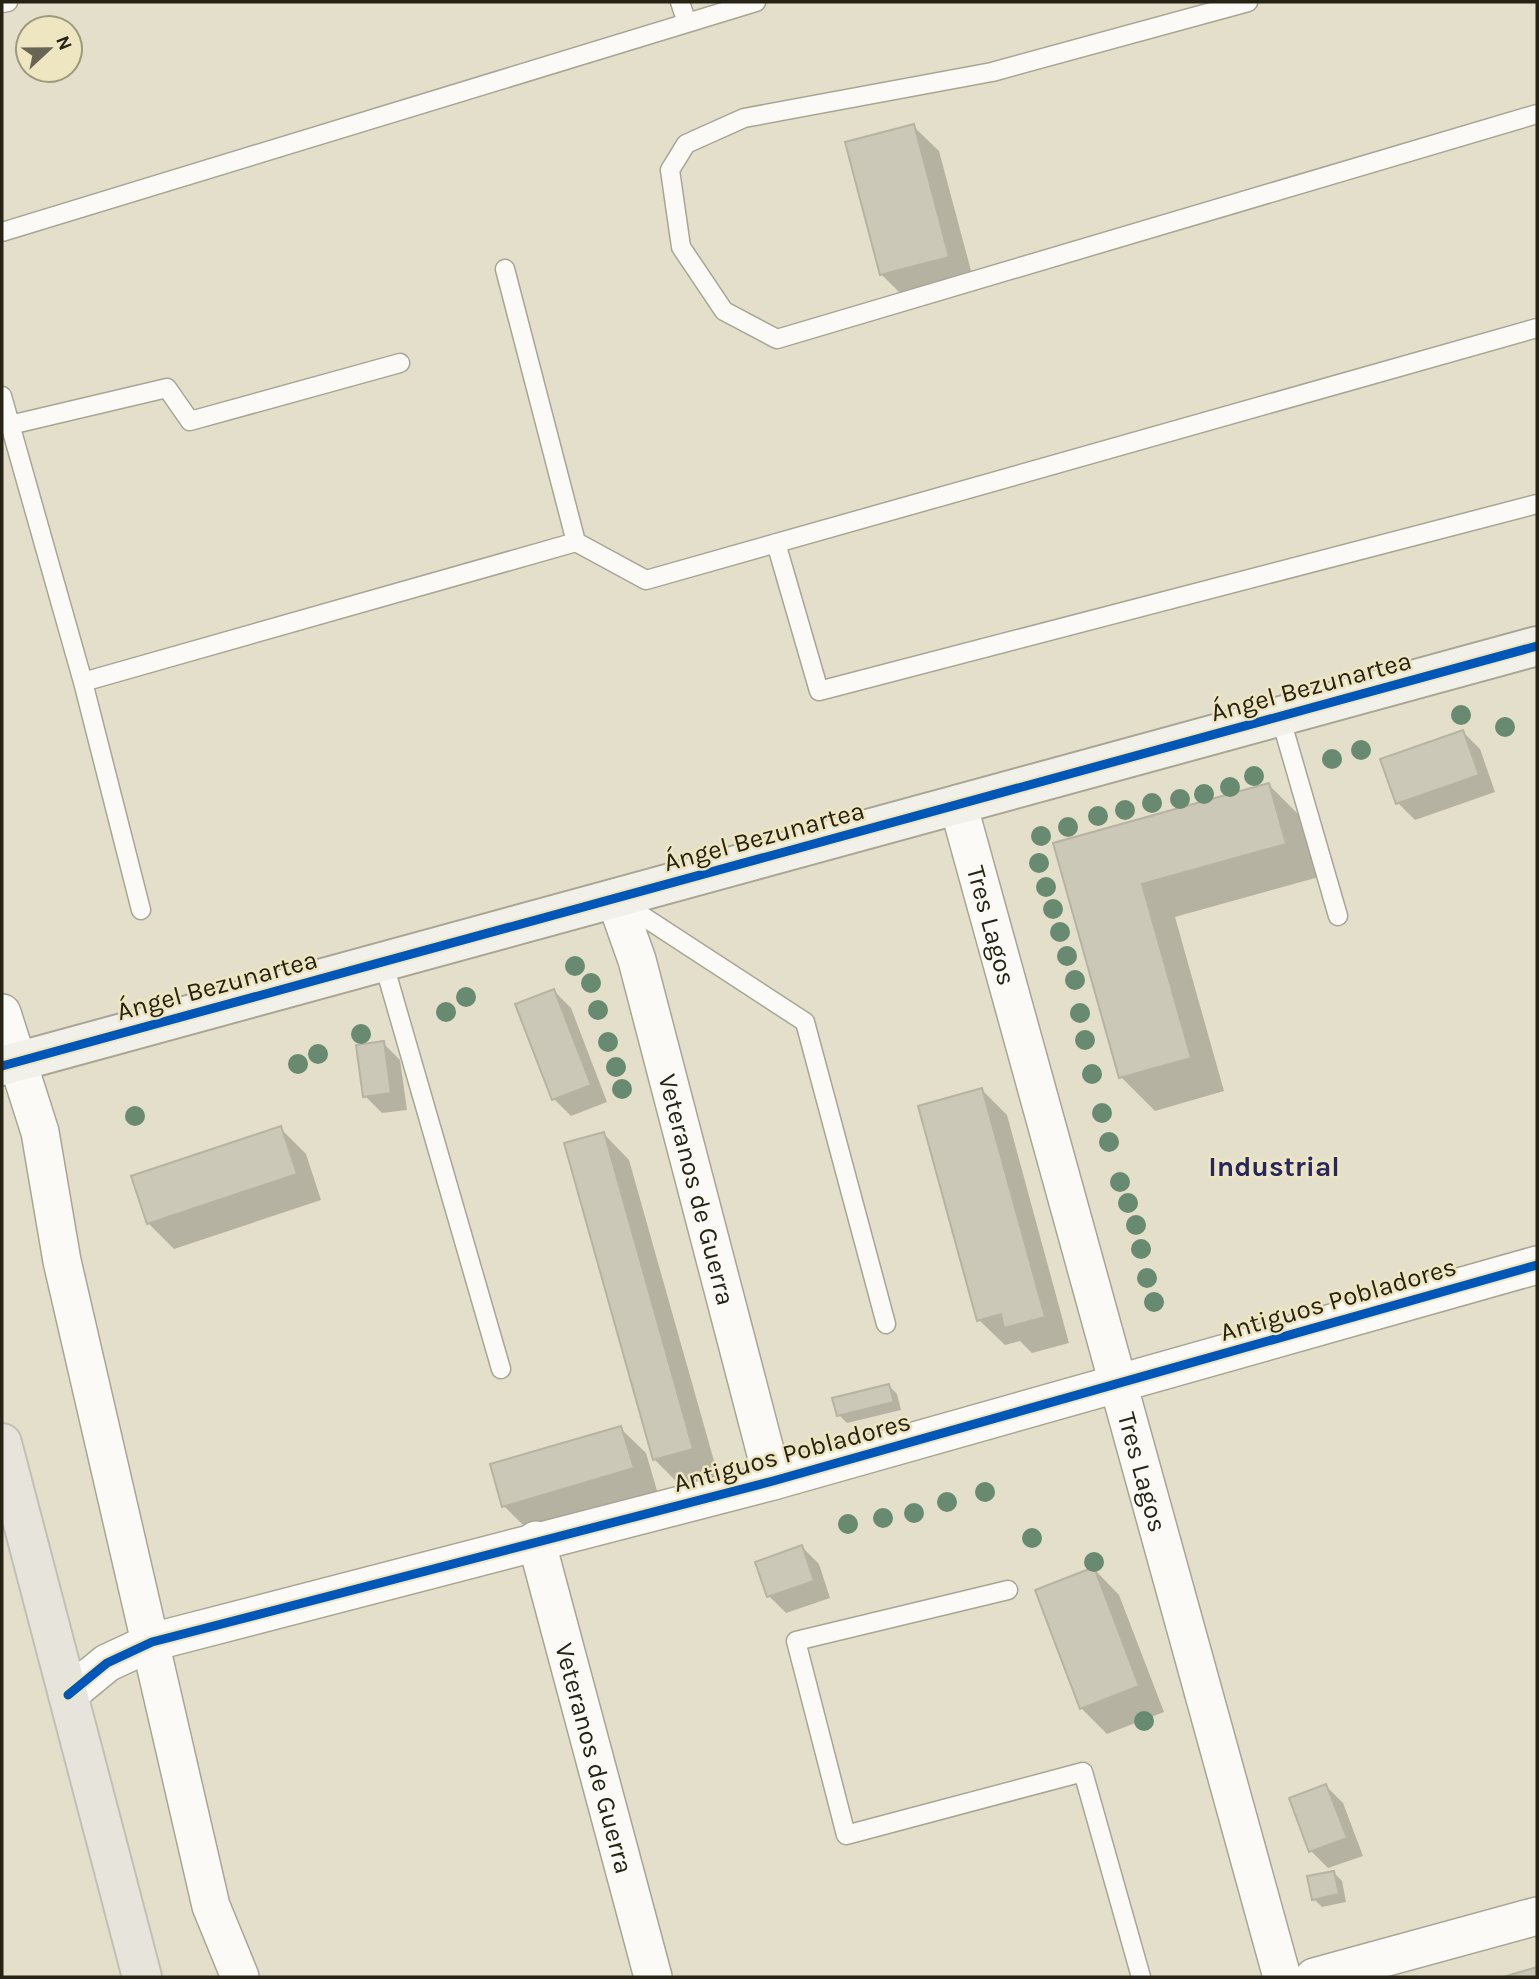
<svg xmlns="http://www.w3.org/2000/svg" width="1539" height="1979" font-family="Karla,sans-serif">
	<style>
		.shadow { fill: #0003 }
		.building { fill: #cbc8b7; stroke: #b6b3a2; stroke-width: 2 }
		.lines { fill: none; stroke-linecap: round; stroke-linejoin: round }
		.lane-casing { stroke: #a8a595; stroke-width: 21 }
		.street-casing { stroke: #a8a595; stroke-width: 40 }
		.secondary-casing { stroke: #a8a595; stroke-width: 42 }
		.primary-casing { stroke: #c2c0b5; stroke-width: 42 }
		.lane { stroke: #fbfaf7; stroke-width: 18 }
		.street { stroke: #fbfaf7; stroke-width: 37 }
		.secondary { stroke: #f1f0e9; stroke-width: 38 }
		.primary { stroke: #e7e5db; stroke-width: 38 }
		.cycleway-casing { stroke: #eee6c0; stroke-width: 13 }
		.cycleway { stroke: #0057b8; stroke-width: 9 }
		.tree { fill: #688a71 }
		.labels { text-anchor: middle; stroke-width: 5; stroke-linejoin: round; paint-order: stroke }
		.street-label { font-size: 26px; fill: #262315; stroke: #eee6c0 }
		.neighbourhood-label { font-size: 28px; font-weight: bold; fill: #262761; stroke: #eee6c0 }
	</style>
	<rect width="100%" height="100%" fill="#e4dfca"/>
	<path class="shadow" d="M913,126L939,151L974,282L907,300L881,274Z
		M1463,732L1480,749L1495,792L1415,820L1398,803Z
		M1268,784L1302,818L1319,877L1175,917L1224,1091L1155,1111L1121,1077L1055,844Z
		M554,991L571,1008L607,1102L571,1116L554,1099Z
		M383,1043L400,1060L407,1110L382,1113L365,1096Z
		M982,1090L1007,1115L1069,1343L1032,1353L1020,1341L1005,1345L979,1320Z
		M280,1128L306,1154L321,1200L174,1249L148,1223Z
		M604,1134L629,1160L718,1475L680,1485L655,1460L566,1145Z
		M889,1386L897,1394L901,1410L847,1423L839,1415Z
		M620,1428L646,1453L658,1494L530,1532L504,1506Z
		M802,1547L819,1564L830,1598L786,1613L769,1596Z
		M1094,1569L1119,1595L1164,1712L1107,1734L1081,1708Z
		M1326,1786L1343,1803L1363,1856L1328,1868L1311,1851L1291,1799Z
		M1334,1873L1342,1881L1346,1902L1322,1907L1314,1899Z"/>
	<path class="building" d="M914,124L949,257L880,275L845,142Z
		M1463,730L1479,775L1396,804L1380,759Z
		M1269,783L1286,844L1142,884L1191,1058L1119,1078L1053,843Z
		M554,989L591,1085L552,1100L515,1004Z
		M384,1041L391,1093L363,1097L356,1045Z
		M982,1088L1045,1317L1004,1328L1001,1314L977,1321L918,1106Z
		M281,1126L297,1174L147,1224L131,1176Z
		M604,1132L693,1449L653,1460L564,1143Z
		M889,1384L894,1402L837,1416L832,1398Z
		M621,1426L634,1468L502,1507L490,1464Z
		M802,1545L814,1581L767,1597L755,1562Z
		M1094,1567L1139,1686L1080,1709L1035,1590Z
		M1326,1784L1347,1838L1309,1852L1289,1798Z
		M1334,1871L1339,1894L1312,1900L1307,1876Z
		M1537,1967V1977H1503Z"/>
	<g class="lines">
		<defs>
			<path id="lane" d="M680,2L687,23
				M1248,2L992,72L744,118L686,144L670,170L681,247L724,311L777,339L1537,114
				M2,3L8,2
				M2,232L756,2
				M505,269L576,542L646,580L1537,328
				M2,396L83,682L576,542
				M10,425L167,388L190,421L400,363
				M776,543L819,691L1537,504
				M83,682L141,910
				M1280,716L1338,916
				M621,902L805,1022L886,1324
				M383,961L501,1369
				M1008,1590L796,1641L846,1835L1083,1772L1141,1977"/>
			<g id="street">
				<path id="s1" d="M958,804L1282,1977"/>
				<path id="s2" d="M615,898L637,960L773,1481"/>
				<path d="M2,1013L40,1132L62,1261L211,1906L240,1977"/>
				<path id="s3" d="M536,1540L653,1977"/>
				<path d="M68,1695L107,1663L152,1642L773,1481L1537,1265"/>
				<path d="M1314,1977L1537,1916"/>
			</g>
			<path id="secondary" d="M2,1066L1537,646"/>
			<path id="primary" d="M2,1443L142,1977"/>
		</defs>
		<use href="#lane" class="lane-casing"/>
		<use href="#street" class="street-casing"/>
		<use href="#secondary" class="secondary-casing"/>
		<use href="#primary" class="primary-casing"/>
		<use href="#lane" class="lane"/>
		<use href="#street" class="street"/>
		<use href="#secondary" class="secondary"/>
		<use href="#primary" class="primary"/>
		<defs>
			<path id="cycleway" d="M2,1066L1537,646
				M68,1695L107,1663L152,1642L773,1481L1537,1265"/>
		</defs>
		<use href="#cycleway" class="cycleway-casing"/>
		<use href="#cycleway" class="cycleway"/>
	</g>
	<g class="tree">
		<circle cx="1461" cy="715" r="10"/>
		<circle cx="1505" cy="727" r="10"/>
		<circle cx="1361" cy="750" r="10"/>
		<circle cx="1332" cy="759" r="10"/>
		<circle cx="1254" cy="776" r="10"/>
		<circle cx="1230" cy="787" r="10"/>
		<circle cx="1204" cy="794" r="10"/>
		<circle cx="1180" cy="799" r="10"/>
		<circle cx="1152" cy="803" r="10"/>
		<circle cx="1125" cy="810" r="10"/>
		<circle cx="1098" cy="816" r="10"/>
		<circle cx="1068" cy="827" r="10"/>
		<circle cx="1041" cy="836" r="10"/>
		<circle cx="1039" cy="863" r="10"/>
		<circle cx="1046" cy="887" r="10"/>
		<circle cx="1053" cy="909" r="10"/>
		<circle cx="1060" cy="932" r="10"/>
		<circle cx="1067" cy="956" r="10"/>
		<circle cx="575" cy="966" r="10"/>
		<circle cx="1075" cy="980" r="10"/>
		<circle cx="591" cy="983" r="10"/>
		<circle cx="466" cy="997" r="10"/>
		<circle cx="598" cy="1010" r="10"/>
		<circle cx="446" cy="1012" r="10"/>
		<circle cx="1080" cy="1013" r="10"/>
		<circle cx="361" cy="1034" r="10"/>
		<circle cx="1085" cy="1040" r="10"/>
		<circle cx="608" cy="1042" r="10"/>
		<circle cx="318" cy="1054" r="10"/>
		<circle cx="298" cy="1064" r="10"/>
		<circle cx="616" cy="1067" r="10"/>
		<circle cx="1092" cy="1074" r="10"/>
		<circle cx="622" cy="1089" r="10"/>
		<circle cx="1102" cy="1113" r="10"/>
		<circle cx="135" cy="1116" r="10"/>
		<circle cx="1109" cy="1142" r="10"/>
		<circle cx="1120" cy="1182" r="10"/>
		<circle cx="1128" cy="1203" r="10"/>
		<circle cx="1136" cy="1225" r="10"/>
		<circle cx="1141" cy="1249" r="10"/>
		<circle cx="1147" cy="1278" r="10"/>
		<circle cx="1154" cy="1302" r="10"/>
		<circle cx="985" cy="1492" r="10"/>
		<circle cx="947" cy="1502" r="10"/>
		<circle cx="914" cy="1513" r="10"/>
		<circle cx="883" cy="1518" r="10"/>
		<circle cx="848" cy="1524" r="10"/>
		<circle cx="1032" cy="1538" r="10"/>
		<circle cx="1094" cy="1562" r="10"/>
		<circle cx="1144" cy="1721" r="10"/>
	</g>
	<g class="labels">
		<g class="street-label">
			<text transform="translate(1311 686) rotate(-15)" y="9">Ángel Bezunartea</text>
			<text transform="translate(764 836) rotate(-15)" y="9">Ángel Bezunartea</text>
			<text dy="9" stroke="none"><textPath href="#s1" startOffset="126">Tres Lagos</textPath></text>
			<text transform="translate(217 985) rotate(-15)" y="9">Ángel Bezunartea</text>
			<text dy="9" stroke="none"><textPath href="#s2" startOffset="303">Veteranos de Guerra</textPath></text>
			<text transform="translate(1338 1299) rotate(-16)" y="9">Antiguos Pobladores</text>
			<text transform="translate(792 1452) rotate(-15)" y="9">Antiguos Pobladores</text>
			<text dy="9" stroke="none"><textPath href="#s1" startOffset="693">Tres Lagos</textPath></text>
			<text dy="9" stroke="none"><textPath href="#s3" startOffset="226">Veteranos de Guerra</textPath></text>
		</g>
		<g class="neighbourhood-label">
			<text x="1274" y="1176">Industrial</text>
		</g>
	</g>
	<rect width="1539" height="1979" fill="none" stroke="#262315" stroke-width="7"/>
	<g transform="translate(49 49) rotate(68)"><circle r="33" fill="#eee6c0" stroke="#9e987c" stroke-width="2"/>
	<path d="M0-5L12 26L0 18L-12 26Z" fill="#686554"/>
	<text y="-10" font-size="19" font-weight="bold" text-anchor="middle" fill="#262315">N</text>
	</g>
</svg>
